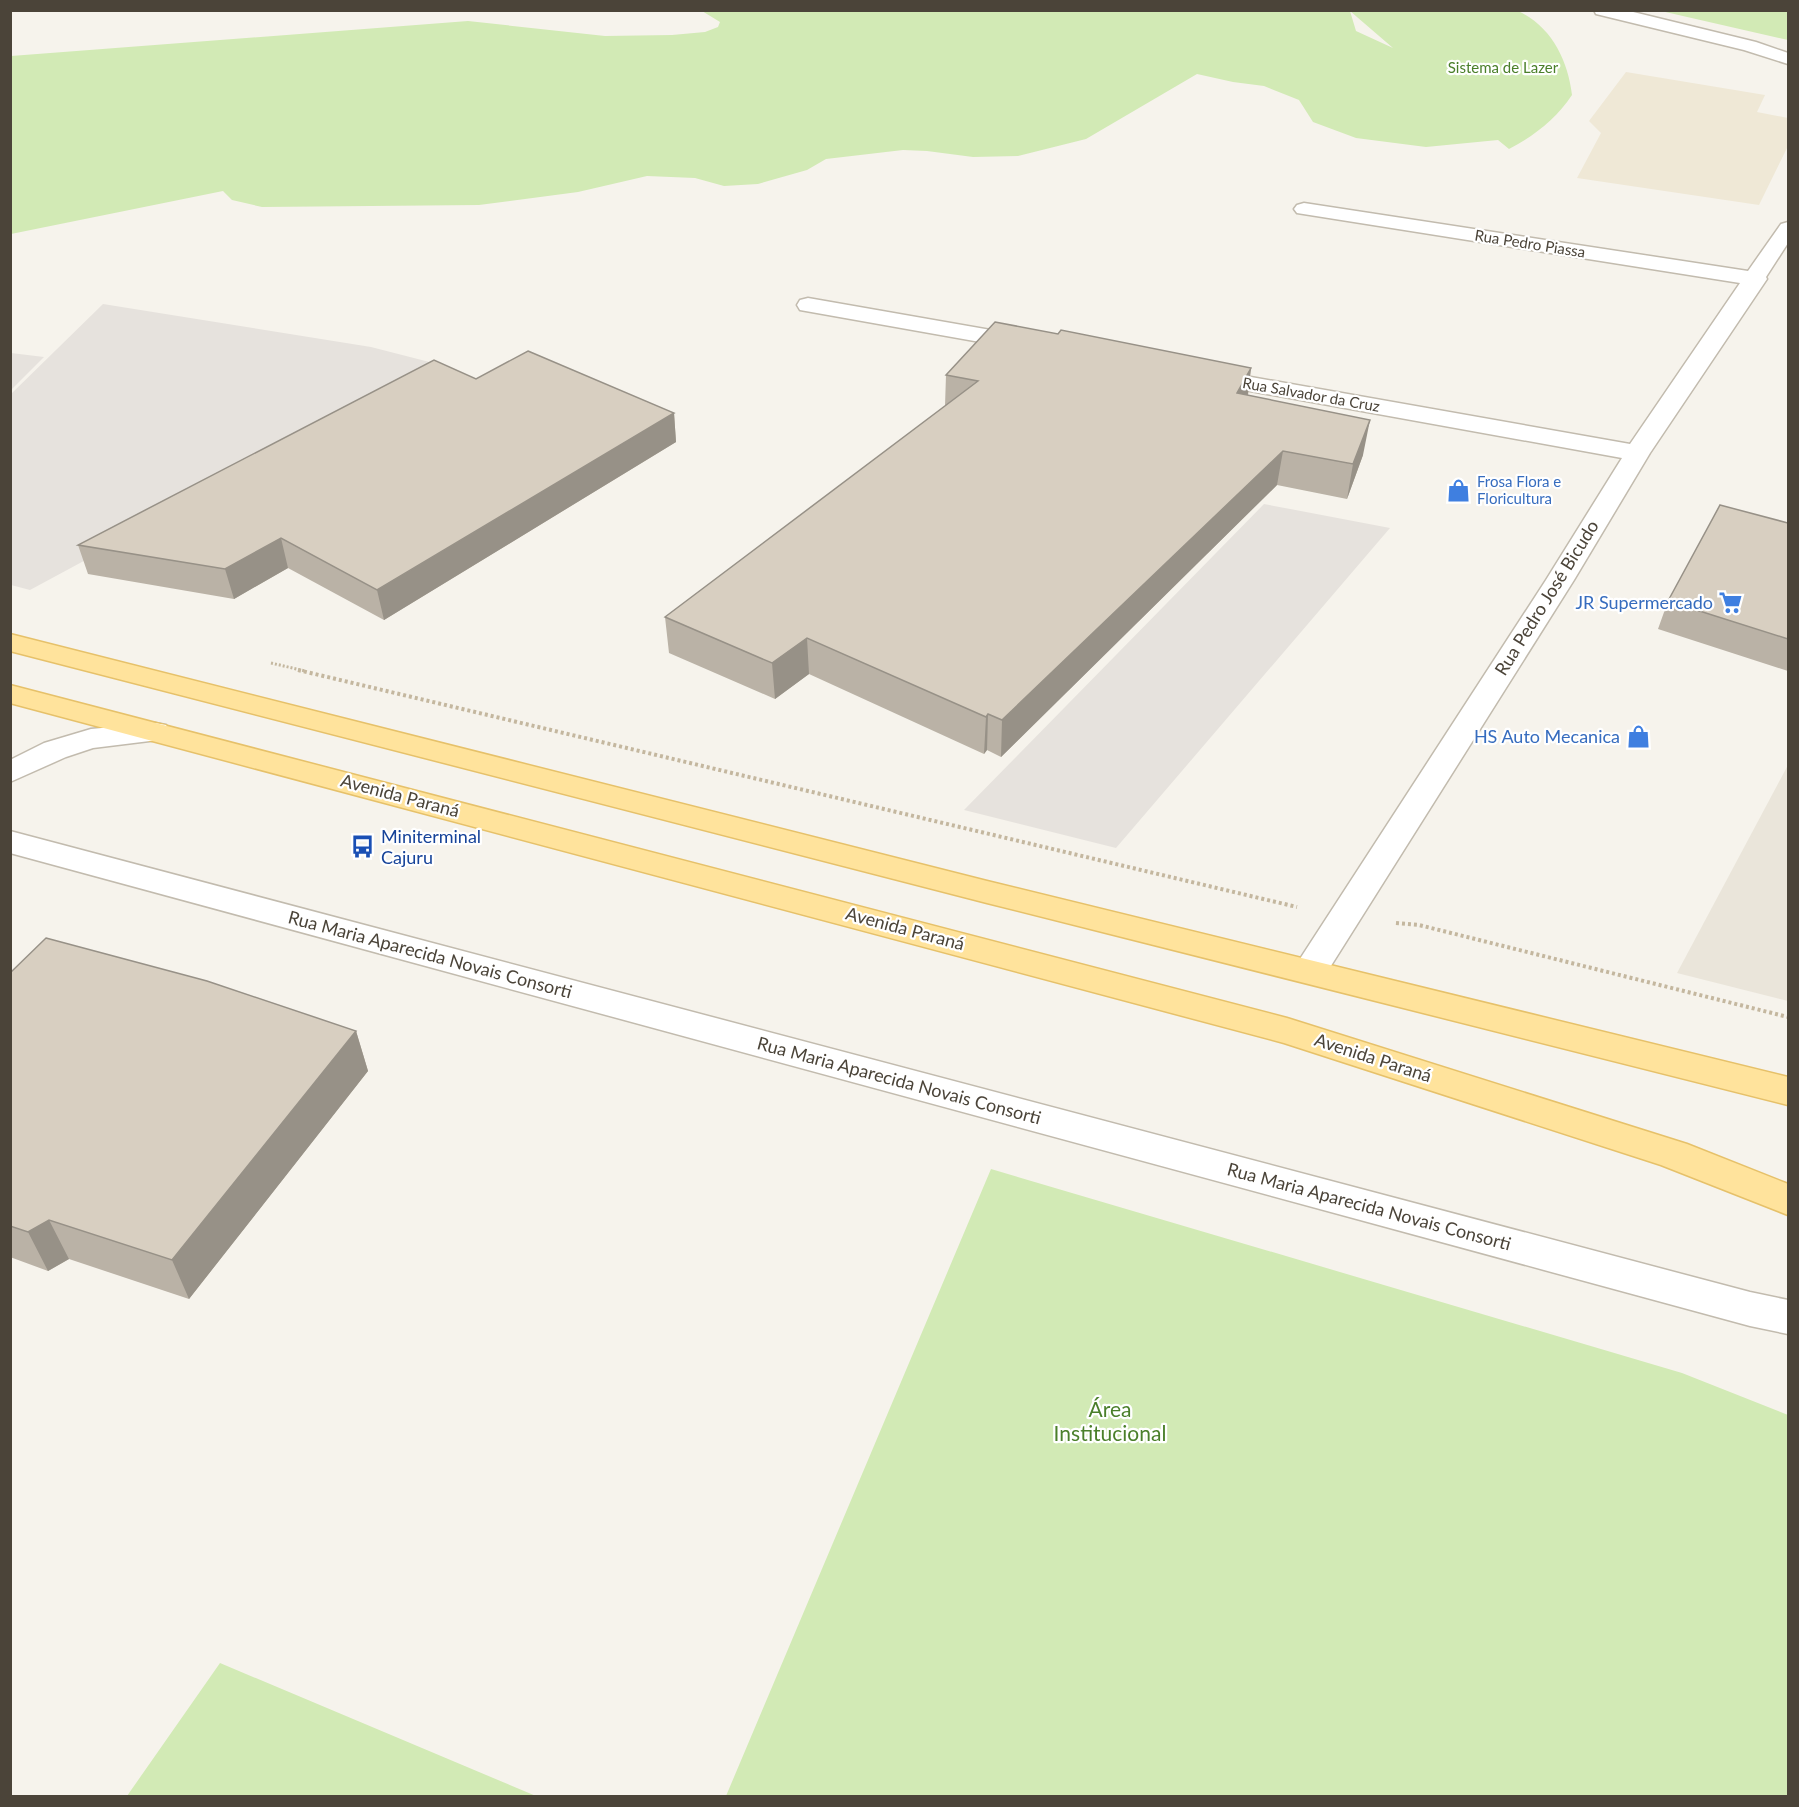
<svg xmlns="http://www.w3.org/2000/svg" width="1799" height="1807" font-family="Lato,sans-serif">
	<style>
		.residential { fill: #eae5da }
		.industrial { fill: #e6e2dd }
		.education { fill: #efe8d6 }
		.green { fill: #d2eab5; fill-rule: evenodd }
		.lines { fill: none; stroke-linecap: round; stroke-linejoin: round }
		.minor-casing { stroke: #c2bbae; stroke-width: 3 }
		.major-casing { stroke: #e6c16a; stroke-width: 3 }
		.path-far1 { stroke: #c4b79f; stroke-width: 3; stroke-dasharray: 2 2; stroke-linecap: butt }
		.path { stroke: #c4b79f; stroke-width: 4; stroke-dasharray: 3 3; stroke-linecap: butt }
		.minor { fill: #fff; fill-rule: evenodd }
		.major { fill: #ffe39c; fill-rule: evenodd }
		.wall { fill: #bab2a6 }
		.shaded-wall { fill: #979187 }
		.building { fill: #d8cfc1; stroke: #979187; stroke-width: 1.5 }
		.labels { text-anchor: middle; stroke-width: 4.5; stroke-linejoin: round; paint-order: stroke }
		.far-park-label { font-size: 15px; fill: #4a7f2a; stroke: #fff }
		.far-street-label { font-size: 15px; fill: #4b4439; stroke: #fff }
		.far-shop-label { font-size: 15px; fill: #366cbe; stroke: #fff; text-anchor: start }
		.street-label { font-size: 18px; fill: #4b4439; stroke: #fff }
		.shop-label { font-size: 18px; fill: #366cbe; stroke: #fff; text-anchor: end }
		.transit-label { font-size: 18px; fill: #164399; stroke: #fff; text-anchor: start }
		.near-park-label { font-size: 21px; fill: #4a7f2a; stroke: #fff }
	</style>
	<rect width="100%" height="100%" fill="#f6f3ec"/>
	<path class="residential" d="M1788,765V1001L1677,973Z"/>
	<path class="industrial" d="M103,304L371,347L445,366L30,590L11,585V394Z
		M11,353L44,357L11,390L10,353Z
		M1264,504L1390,528L1116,848L964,810Z"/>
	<path class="education" d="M1626,72L1765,95L1757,112L1788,118V146L1759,205L1577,178L1601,133L1589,121Z"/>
	<path class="green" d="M702,11H1518C1551,26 1568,60 1572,95C1556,119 1534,136 1509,149L1498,140L1426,147L1356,138L1313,122L1299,100L1264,86L1233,82L1197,74L1086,139L1018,156L973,157L927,151L903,150L826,159L807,170L758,184L724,186L695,178L647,176L578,192L479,205L262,207L232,200L223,191L11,234V56L468,21L605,36L672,35L705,32L718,27L720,22ZM1350,11L1393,48L1356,31Z
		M1661,11H1788V40Z
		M991,1169L1682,1373L1788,1415V1796H726Z
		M220,1663L536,1796H127Z"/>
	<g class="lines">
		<defs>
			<path id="minor" d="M1594,10H1625L1756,42L1788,53V64L1744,50L1596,14Z
				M1304,203L1748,271L1781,224L1788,222V243L1766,277L1767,279L1650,453L1574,580L1322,980L1310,983L1298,980L1293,971L1298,962L1546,580L1622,458L1206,383L1198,381L1194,376L1198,371L1206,369L1630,444L1740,283L1297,213L1294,209L1297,205Z
				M808,298L1025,336L1033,338L1037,343L1033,348L1025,350L800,310L797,305L800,300Z
				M155,723L166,725L170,732L166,739L93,748L66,757L10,782V760L44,743L91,729Z
				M10,831L1750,1292L1788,1300V1334L1750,1326L10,853Z"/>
			<path id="major" d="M10,634L987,881L1788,1077V1105L987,903L10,651Z
				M10,685L1287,1018L1687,1144L1788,1184V1215L1661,1165L1284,1043L10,703Z"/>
		</defs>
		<use href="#minor" class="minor-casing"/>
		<use href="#major" class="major-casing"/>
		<path class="path-far1" d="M271,663L305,671"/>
		<path class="path" d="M298,670L1297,907
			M1396,923L1419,925L1788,1017"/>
		<use href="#minor" class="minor"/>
		<use href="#major" class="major"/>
	</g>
	<path class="wall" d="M1058,334L1251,368L1248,396L1363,455L1347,499L1277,485L1001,757L987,750L984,754L809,674L775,699L669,653L665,617L945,406L946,375Z
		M476,379L674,413L676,442L384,620L288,568L234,599L88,574L78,545Z
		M1788,523V671L1658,629L1668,601Z
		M10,973L356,1031L368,1071L189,1299L69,1259L48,1271L10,1257Z"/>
	<path class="shaded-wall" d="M1251,368L1247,401L1237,393Z
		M674,413L676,442L384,620L377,590Z
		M1370,420L1363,455L1347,499L1353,464Z
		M1283,451L1277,485L1001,757L1002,720Z
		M281,538L288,568L234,599L225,569Z
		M807,638L809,674L775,699L772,663Z
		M988,714L987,750L984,754L986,717Z
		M356,1031L368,1071L189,1299L172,1260Z
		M49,1220L69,1259L48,1271L28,1232Z"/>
	<path class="building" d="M995,322L1058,334L1061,330L1251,368L1237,393L1370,420L1353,464L1283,451L1002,720L988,714L986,717L807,638L772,663L665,617L978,381L946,375Z
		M528,351L674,413L377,590L281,538L225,569L78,545L434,360L476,379Z
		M1720,505L1788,523V639L1668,601Z
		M46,938L207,981L356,1031L172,1260L49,1220L28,1232L10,1226V973Z"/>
	<defs>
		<symbol id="shop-bare" viewBox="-9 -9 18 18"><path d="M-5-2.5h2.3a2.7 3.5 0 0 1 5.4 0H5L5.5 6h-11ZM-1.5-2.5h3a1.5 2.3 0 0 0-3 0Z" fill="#3f7fe0" stroke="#fff" stroke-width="2.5" paint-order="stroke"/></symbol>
		<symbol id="supermarket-bare" viewBox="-9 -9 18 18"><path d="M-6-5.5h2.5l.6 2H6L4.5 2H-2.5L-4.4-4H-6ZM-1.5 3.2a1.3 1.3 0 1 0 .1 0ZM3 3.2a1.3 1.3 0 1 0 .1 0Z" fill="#3f7fe0" stroke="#fff" stroke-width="2.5" paint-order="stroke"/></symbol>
		<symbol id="bus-bare" viewBox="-9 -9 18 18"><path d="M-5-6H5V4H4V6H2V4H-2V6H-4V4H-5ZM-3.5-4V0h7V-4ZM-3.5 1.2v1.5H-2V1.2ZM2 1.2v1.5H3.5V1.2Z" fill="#1a4fb4" stroke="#fff" stroke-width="2.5" paint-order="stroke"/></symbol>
	</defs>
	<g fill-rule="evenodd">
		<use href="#shop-bare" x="1442" y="474" width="33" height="33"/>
		<use href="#supermarket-bare" x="1714" y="586" width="33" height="33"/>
		<use href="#shop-bare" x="1622" y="720" width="33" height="33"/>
		<use href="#bus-bare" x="346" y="830" width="33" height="33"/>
	</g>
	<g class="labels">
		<g class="far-park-label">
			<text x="1503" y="73">Sistema de Lazer</text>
		</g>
		<g class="far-street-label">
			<text transform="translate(1530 244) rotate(9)" y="5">Rua Pedro Piassa</text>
			<text transform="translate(1311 395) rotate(10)" y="5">Rua Salvador da Cruz</text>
		</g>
		<g class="far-shop-label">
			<text x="1477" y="487">Frosa Flora e<tspan x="1477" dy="17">Floricultura</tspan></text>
		</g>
		<g class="street-label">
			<text transform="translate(1547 598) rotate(-58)" y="6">Rua Pedro José Bicudo</text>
			<text transform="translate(400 796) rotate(15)" y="6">Avenida Paraná</text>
			<text transform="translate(905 929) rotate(15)" y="6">Avenida Paraná</text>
			<text transform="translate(430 955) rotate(15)" y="6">Rua Maria Aparecida Novais Consorti</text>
			<text transform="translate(1373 1058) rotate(18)" y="6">Avenida Paraná</text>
			<text transform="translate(899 1081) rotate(15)" y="6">Rua Maria Aparecida Novais Consorti</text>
			<text transform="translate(1369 1207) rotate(15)" y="6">Rua Maria Aparecida Novais Consorti</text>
		</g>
		<g class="shop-label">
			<text x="1713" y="609">JR Supermercado</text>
			<text x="1620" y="743">HS Auto Mecanica</text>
		</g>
		<g class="transit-label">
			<text x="381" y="843">Miniterminal<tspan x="381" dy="21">Cajuru</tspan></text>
		</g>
		<g class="near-park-label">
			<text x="1110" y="1417">Área<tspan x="1110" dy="24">Institucional</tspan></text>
		</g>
	</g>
	<rect width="1799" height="1807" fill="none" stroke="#4b4439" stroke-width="24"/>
</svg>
